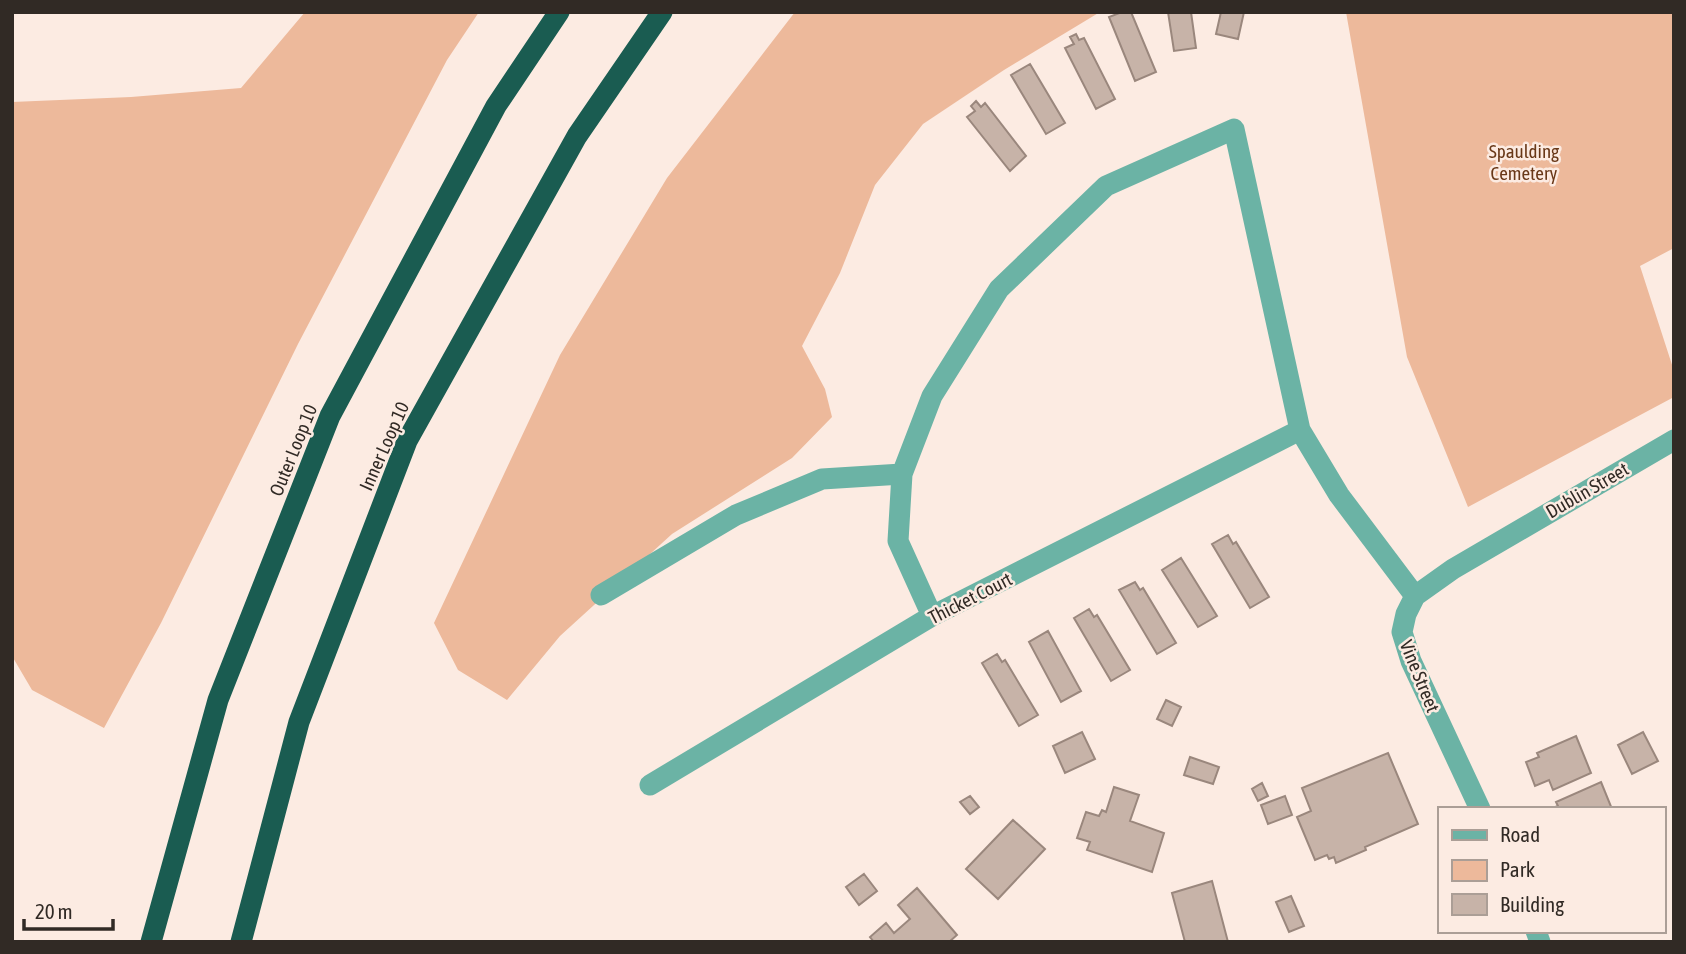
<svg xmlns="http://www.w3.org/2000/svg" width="1686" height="954" font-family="'Asap Condensed',sans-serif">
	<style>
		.green { fill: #edb99b }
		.building { fill: #c7b3a8; stroke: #9a877d; stroke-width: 2 }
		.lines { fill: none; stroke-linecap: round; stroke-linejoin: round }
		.minor { stroke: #6bb3a5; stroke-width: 21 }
		.highway { stroke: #1a5c51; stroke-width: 21 }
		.labels { text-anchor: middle; stroke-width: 5; stroke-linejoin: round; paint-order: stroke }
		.park-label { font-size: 19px; fill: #693818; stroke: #fcebe2 }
		.street-label { font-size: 19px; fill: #312a25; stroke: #fcebe2 }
	</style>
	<rect width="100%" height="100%" fill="#fcebe2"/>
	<path class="green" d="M305,12H479L447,60L298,344L161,623L104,728L32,690L12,656V102L131,97L241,88Z
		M795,12H1100L1004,70L923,124L875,185L840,273L802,346L825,389L832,417L792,458L672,534L560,636L507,700L458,670L434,623L560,355L667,178Z
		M1346,12H1674V248L1640,266L1674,371V397L1468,507L1407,357Z"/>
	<path class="building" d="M1122,12H1131L1156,72L1135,81L1109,17Z
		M1168,12H1191L1196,48L1174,51Z
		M1221,12H1244L1238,39L1216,34Z
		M1076,34L1079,40L1084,38L1115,99L1096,109L1065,48L1074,44L1070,37Z
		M1030,64L1065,123L1046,134L1011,75Z
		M976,101L981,107L985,103L1026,156L1010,171L967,117L975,111L971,106Z
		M1228,535L1233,544L1236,542L1269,597L1250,608L1212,544Z
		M1181,558L1217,616L1198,627L1162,570Z
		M1135,582L1140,590L1143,588L1176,643L1157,654L1119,590Z
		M1089,609L1094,617L1097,615L1130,670L1111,681L1074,618Z
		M1048,631L1081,691L1061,702L1029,642Z
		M997,654L1002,662L1005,660L1038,715L1019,726L982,663Z
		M1166,700L1181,707L1172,726L1157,719Z
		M1082,732L1095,759L1065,773L1053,746Z
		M1643,732L1658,761L1632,774L1618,745Z
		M1576,736L1591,773L1553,790L1549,780L1535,786L1526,762L1539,757L1537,753Z
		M1388,753L1418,824L1365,847L1366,850L1336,863L1334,857L1329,859L1327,855L1315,860L1297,817L1311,811L1302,788Z
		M1190,757L1219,767L1213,784L1184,775Z
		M1601,782L1612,809H1550L1558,806L1556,802Z
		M1262,783L1268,796L1258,801L1252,789Z
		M1114,787L1139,795L1130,821L1164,833L1152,872L1087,850L1090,842L1077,838L1086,812L1099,816L1102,810L1106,812Z
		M970,796L979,807L970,814L960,802Z
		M1285,796L1292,815L1268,824L1261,805Z
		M1013,820L1045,849L998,899L966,869Z
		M864,874L877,891L859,905L846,887Z
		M1212,881L1228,942H1185L1172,893Z
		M917,888L957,935L949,942H874L870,937L886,923L894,933L910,919L898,905Z
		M1291,896L1304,926L1289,932L1276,902Z"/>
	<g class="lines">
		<path class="minor" d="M601,595L736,515L822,479L902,474
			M932,616L898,541L902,474L932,396L999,289L1106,186L1234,129L1300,430L1339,495L1415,596
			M650,785L932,616L1300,430
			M1480,809L1411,661L1402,632L1406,614L1415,596L1453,569L1674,440
			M1536,931L1540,942"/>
		<path class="highway" d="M151,942L218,700L330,416L496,106L559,12
			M241,942L299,722L407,441L577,136L662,12"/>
	</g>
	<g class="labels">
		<g class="park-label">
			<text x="1524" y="158">Spaulding<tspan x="1524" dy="22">Cemetery</tspan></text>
		</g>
		<g class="street-label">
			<text transform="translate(384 446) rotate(-66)" y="7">Inner Loop 10</text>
			<text transform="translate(293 450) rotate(-68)" y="7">Outer Loop 10</text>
			<text transform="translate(1587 490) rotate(-30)" y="7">Dublin Street</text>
			<text transform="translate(970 598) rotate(-27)" y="7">Thicket Court</text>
			<text transform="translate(1420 676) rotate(68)" y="7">Vine Street</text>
		</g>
	</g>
	<rect width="1686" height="954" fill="none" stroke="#312a25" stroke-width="28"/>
	<rect x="1438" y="807" width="228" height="126" fill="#fcebe2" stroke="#ab9e96" stroke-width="2"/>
	<rect x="1452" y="830" width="35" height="10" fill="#6bb3a5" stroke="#ab9e96" stroke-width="2"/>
	<text x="1500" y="842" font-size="21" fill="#312a25">Road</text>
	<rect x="1452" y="860" width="35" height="21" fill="#edb99b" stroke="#ab9e96" stroke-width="2"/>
	<text x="1500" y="877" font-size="21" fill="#312a25">Park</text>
	<rect x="1452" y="894" width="35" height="21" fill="#c7b3a8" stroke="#ab9e96" stroke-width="2"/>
	<text x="1500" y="912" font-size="21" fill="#312a25">Building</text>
	<path d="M24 919v10h89v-10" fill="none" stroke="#312a25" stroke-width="3.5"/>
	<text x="35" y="919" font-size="21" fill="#312a25" stroke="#fcebe2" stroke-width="5" paint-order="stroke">20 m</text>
</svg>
